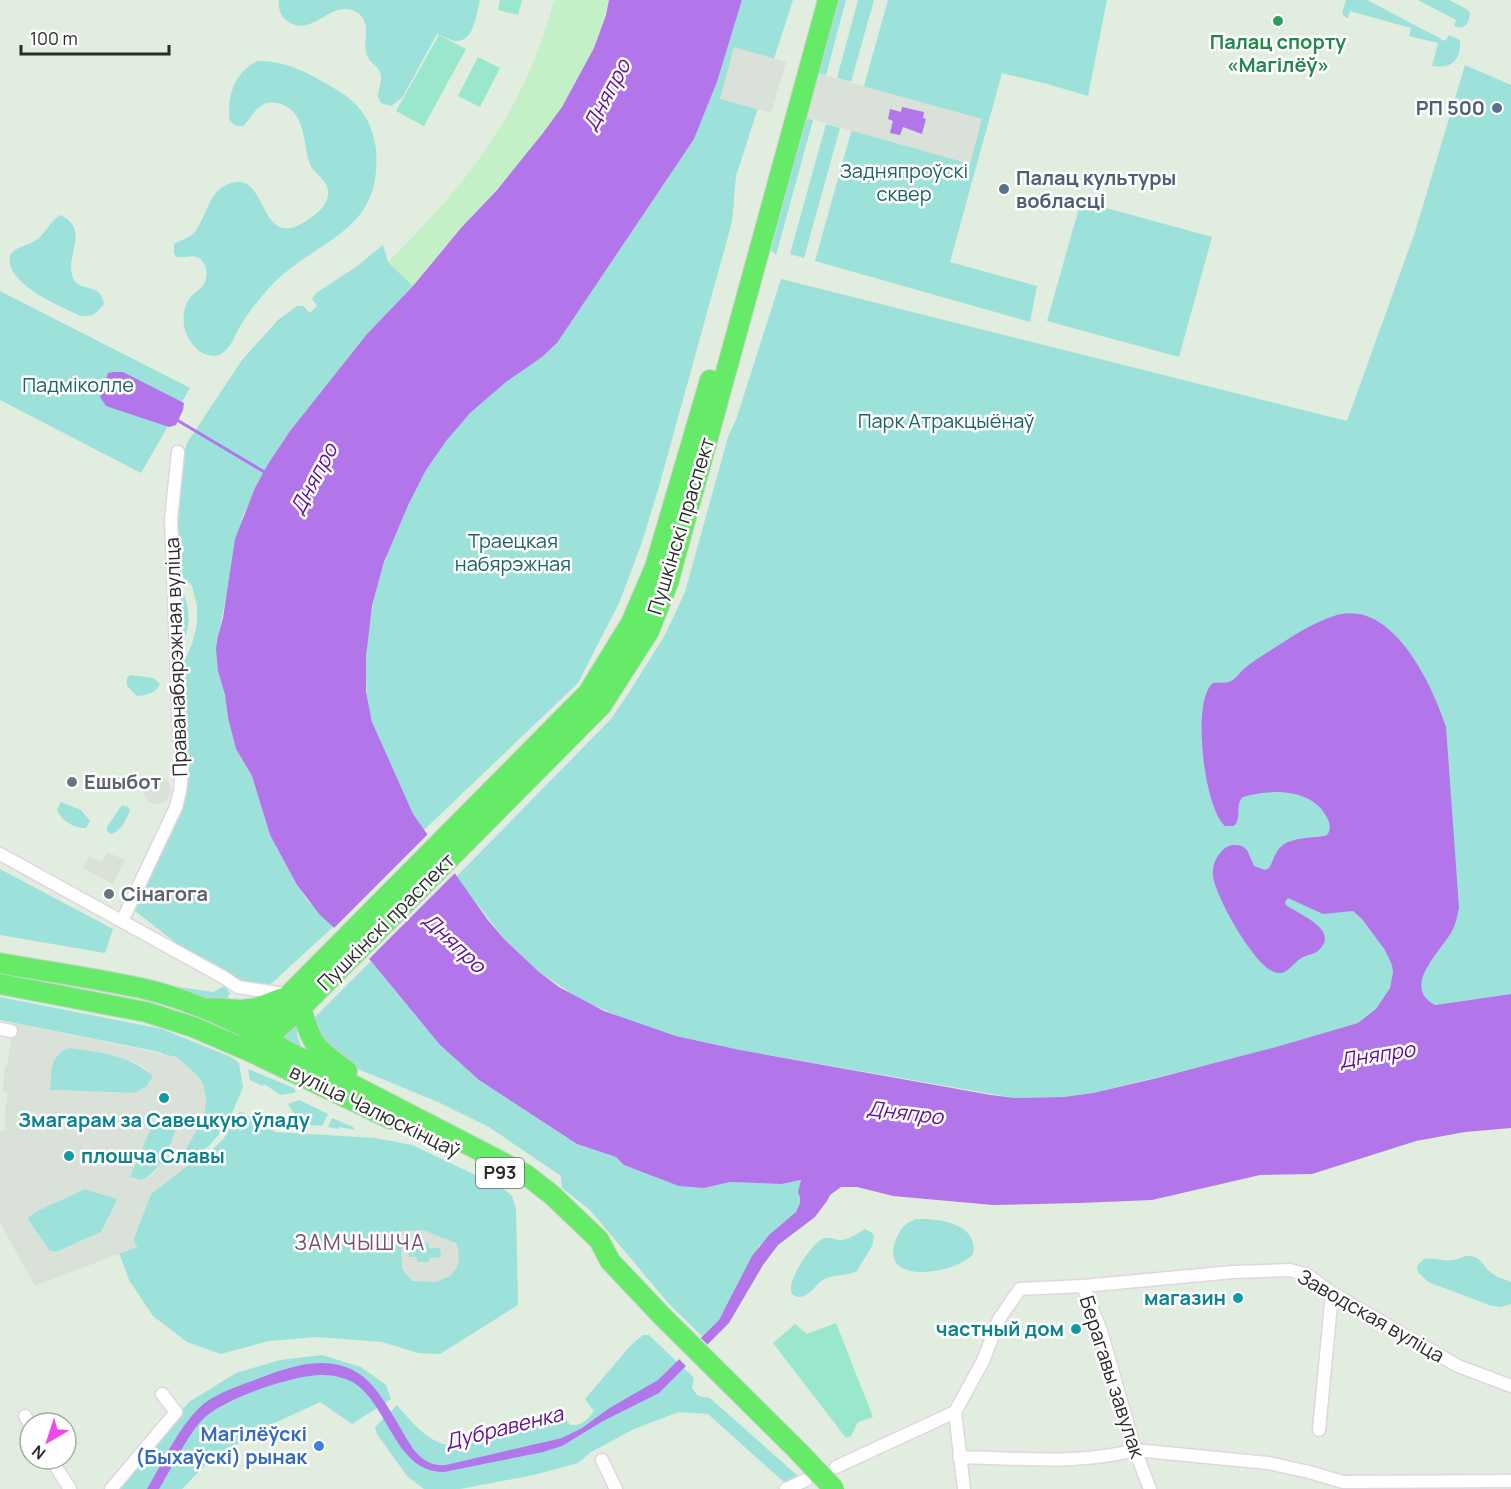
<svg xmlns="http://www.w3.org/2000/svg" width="1511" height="1489" font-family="Manrope,sans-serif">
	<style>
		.green { fill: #9de1db }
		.sand { fill: #c3f0c7 }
		.pitch { fill: #99e8ce }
		.plaza { fill: #dae1d9; fill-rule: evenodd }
		.water { fill: #b276ea }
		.pier { fill: #e1edde }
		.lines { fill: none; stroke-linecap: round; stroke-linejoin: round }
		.stream { stroke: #b276ea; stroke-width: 3 }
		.minor-casing { stroke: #e3d4e2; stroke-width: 15 }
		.primary-casing { stroke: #d0d0d0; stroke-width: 22 }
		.minor { stroke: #fff; stroke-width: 12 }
		.primary { stroke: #65eb67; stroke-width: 20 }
		.primary-bridge-casing { stroke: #d0d0d0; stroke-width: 22; stroke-linecap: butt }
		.primary-bridge { stroke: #65eb67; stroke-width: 20 }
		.leisure-dot { fill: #2e9e5b; stroke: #fff; stroke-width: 2 }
		.service-dot { fill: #5c6f8a; stroke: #fff; stroke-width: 2 }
		.worship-dot { fill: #6b7280; stroke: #fff; stroke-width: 2 }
		.culture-dot { fill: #0f9aa8; stroke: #fff; stroke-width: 2 }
		.shop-dot { fill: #3f7fe0; stroke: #fff; stroke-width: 2 }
		.labels { text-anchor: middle; stroke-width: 5; stroke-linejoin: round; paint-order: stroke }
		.shield { fill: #fff; stroke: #6b6b6b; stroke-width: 1.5 }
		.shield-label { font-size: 18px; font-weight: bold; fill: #2b2b2b }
		.leisure-label { font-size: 20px; font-weight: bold; fill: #27864d; stroke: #fff }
		.service-label { font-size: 20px; font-weight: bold; fill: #4e5e75; stroke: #fff; text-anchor: end }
		.park-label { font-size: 20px; fill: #1d6367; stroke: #fff }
		.street-label { font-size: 20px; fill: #2b2b2b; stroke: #fff }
		.worship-label { font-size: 20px; font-weight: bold; fill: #5b616d; stroke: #fff; text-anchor: start }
		.culture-label { font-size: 20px; font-weight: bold; fill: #0d838f; stroke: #fff; text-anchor: end }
		.shop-label { font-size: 20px; font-weight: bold; fill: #366cbe; stroke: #fff; text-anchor: end }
		.water-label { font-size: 21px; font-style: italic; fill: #621398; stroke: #fff }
		.neighbourhood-label { font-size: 21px; letter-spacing: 1.5px; fill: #7b4d77; stroke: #fff }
	</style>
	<rect width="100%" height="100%" fill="#e1edde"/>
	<path class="green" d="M279,0H480C477,12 474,42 456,41C451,41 443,36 437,34L402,98L391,106L381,103L378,97C378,89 382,83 381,75C379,66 371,64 368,57C360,42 375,20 354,11C329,0 312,40 286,20C280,15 278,8 279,0Z
		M742,0H793L736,176L732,222L658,490L641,545L619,603L578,683L423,831C401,797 376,746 369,707C353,618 400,495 456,427C473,406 496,389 518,373C532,363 546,355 557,343L694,139L717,82Z
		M836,0H846L826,75L816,73Z
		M858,0H874L851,82L837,78Z
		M888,0H1107L1088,96L1047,84L1002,73L950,262L1037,286L1030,322L815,261Z
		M1346,0H1367L1445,41L1449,35L1460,40C1461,60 1452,69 1432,66L1438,43L1409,36L1411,28L1350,11L1348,18H1346L1342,13Z
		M1418,0H1449L1468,10L1470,13C1469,24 1465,30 1454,26L1456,20Z
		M258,61C288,60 318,78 342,93C362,106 373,125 376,149C383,235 316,237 269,288C258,300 248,313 239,328C235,335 232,345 225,351C221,355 215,357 209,355C201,354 195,348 191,342C182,331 181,311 189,299C193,294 198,291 202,287C209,279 208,264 199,258C193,254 184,258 177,257L174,254V244C180,240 188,239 194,233C206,219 208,193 226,185C272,163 254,262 313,216C320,211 328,203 328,194C329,179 315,176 310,164C302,142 307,111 278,103C272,102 266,102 261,106C253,111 250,120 243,126H236L230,121C226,97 235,71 258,61Z
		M1465,65L1511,85V994L1435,1005L1358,1023L1252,1054L1093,1093L1064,1097L1015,1098L740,1050L676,1036L625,1019L582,1000L539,972L505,940L456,877L611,719L628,694L665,635L685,592L728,437L736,420L781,279L1347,421L1415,232Z
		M806,118L813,120L776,255L771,250Z
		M826,124L840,128L804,258L790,254Z
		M1081,201L1212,237L1179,357L1047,321Z
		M61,215C90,231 66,253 72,275C77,295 101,280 104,304C97,313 93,317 81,316C63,308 0,282 11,254C17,246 27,246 35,241C46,234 50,220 61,215Z
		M383,245L388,262L413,286L367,334L290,431L268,464L243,516L218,636V671L225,695L228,718L236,749L252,776L270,835L297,885L308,901L333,927L272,983L264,986L245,987L196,959L134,910L178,813L180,671L192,644L197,624V606L192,586L182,576L177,565L175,499L181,463L187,443L242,360L278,320L297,306H303L310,313L317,306L312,299L316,293L356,267Z
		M0,291L190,388L141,473L0,400Z
		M178,585C192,602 191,629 181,648Z
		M130,675L154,678L160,684C158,692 145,696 137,696L127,686V678Z
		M61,802L81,810L90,821L86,828C74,829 61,820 57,810Z
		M122,805L128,807L130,810C127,819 119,834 110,834L107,831V827Z
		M0,869L113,929L105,953L0,935Z
		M371,961L440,1045L479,1080L577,1144L616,1157L624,1165L646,1173L704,1188L730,1182L782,1184L802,1180L800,1203L796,1212L759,1246L719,1320L702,1336L670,1305L590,1210L562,1188L561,1176L489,1127L438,1102L336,1060L311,1024L313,1019Z
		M166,985L213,992L225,986L230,993L225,1002H219Z
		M0,997L162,1029L231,1057L239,1063L243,1087L227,1125L208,1147L175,1167L173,1162L187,1147L204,1115L206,1099L203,1084L197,1075L160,1052L0,1020Z
		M297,1022V1035L302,1049L278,1039Z
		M69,1048C98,1049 131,1057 153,1076L146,1087L134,1093L50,1090C51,1073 49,1053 69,1048Z
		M248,1069L294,1088L296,1092L281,1095L264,1084L262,1086L250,1080Z
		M299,1100L328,1114L322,1126L310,1125V1123L304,1120L303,1121L295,1115L288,1104Z
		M240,1111L276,1132L375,1138L412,1145L501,1187L512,1196L516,1209L518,1305L440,1354L418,1353L382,1342L318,1337L269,1341L221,1354L187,1342L153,1316L129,1280L119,1253L137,1247L133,1240L151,1194L188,1165L211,1151L224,1138Z
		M181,1117C175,1136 161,1174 141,1180L129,1177L153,1123L161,1119Z
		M332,1118L353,1127L355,1130L339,1127L338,1129L328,1127Z
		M85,1189L118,1199L101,1232L56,1252L49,1251L27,1218L39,1210Z
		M916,1219C938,1218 979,1223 973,1254C959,1272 880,1288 895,1242C899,1230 905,1223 916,1219Z
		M865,1229L872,1233L874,1236L872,1246L857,1271C846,1277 832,1273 821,1281C815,1286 806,1301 795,1296C780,1290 811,1244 822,1239C828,1236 834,1239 840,1240C849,1240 858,1233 865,1229Z
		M1465,1256C1484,1256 1480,1265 1493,1274C1498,1278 1505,1279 1511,1282V1304L1500,1307L1492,1306L1428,1282L1418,1272L1417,1266L1424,1259C1442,1257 1446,1265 1465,1256Z
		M643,1335H649L694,1378L692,1388L698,1396L710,1398L799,1477L785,1483L708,1414L679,1412L634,1429L591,1452L578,1463L534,1475L460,1489H424L407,1476L377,1434L375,1427L397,1405C410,1420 427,1442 448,1445C471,1448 538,1421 561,1412L570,1425C582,1426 587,1420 594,1411L585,1399L631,1345Z
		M322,1355L361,1367L386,1385L391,1399L352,1424L320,1402L268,1426L269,1428L214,1456L182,1489H114L189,1402L236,1373L280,1360Z"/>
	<path class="sand" d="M554,0H609C592,87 521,163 463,226C445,245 429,266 413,286L388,262C468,183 525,111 554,0Z"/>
	<path class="pitch" d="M500,0H522L518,15L498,10Z
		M439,35L466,49L424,126L396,111Z
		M478,57L500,68L480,107L458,96Z
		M836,1323L873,1417L858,1422L851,1436L846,1438L773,1343L795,1324L807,1334Z"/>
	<path class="plaza" d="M734,47L786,62L771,113L720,99Z
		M816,73L982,119L970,164L803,117ZM901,112L922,134L903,126L900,135L890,133L893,120Z
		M143 790a14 14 0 1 1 28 0a14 14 0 1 1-28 0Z
		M107,852L125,860L113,884L83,868L89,856L102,862Z
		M14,1023L177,1057L197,1075L203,1084L206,1099L204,1115L197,1130L187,1147L173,1162L175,1167L187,1163L188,1165L151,1194L133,1239L137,1247L35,1286L0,1223V1131L5,1130V1110L8,1095L3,1090L5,1067L7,1065ZM69,1048L103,1053L132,1061L142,1066L153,1076L146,1087L134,1093L50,1090L52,1062L63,1050ZM180,1118L168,1150L153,1175L142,1180L130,1177L153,1123L161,1119ZM85,1189L117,1199L105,1226L101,1232L56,1252L50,1251L27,1218L39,1210Z
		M423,1230L456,1243L458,1248L459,1261L456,1269L450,1276L436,1282L412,1281L402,1269L401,1231ZM417,1243H429V1248H440L441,1257L429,1258V1262H417V1257H409V1249H417Z"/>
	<path class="water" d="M609,0H742L717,82L694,139L557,343L542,357L506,382L470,413L446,441L426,470L409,503L384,562L372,606L366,657V691L372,722L413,814L487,919L505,940L539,972L559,987L604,1011L676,1036L740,1050L991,1095L1015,1098L1064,1097L1093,1093L1157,1078L1276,1047L1358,1023L1376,1009L1390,988L1393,973L1392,965L1385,950L1362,919L1353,911L1323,914L1288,898L1285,902L1286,905C1298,914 1339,929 1320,949C1315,955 1306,954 1300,959C1292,964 1288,974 1278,973C1257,972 1215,896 1213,876C1212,867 1215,858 1222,851C1227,845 1234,844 1242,846L1247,850L1254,866L1265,870L1269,868C1273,862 1274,855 1278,850C1287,837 1310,838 1325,836L1328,834C1331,827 1330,822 1326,816C1311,788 1269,789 1243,797C1235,805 1241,815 1236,824L1233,826H1225C1204,808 1191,700 1213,683C1219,682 1226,684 1231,681C1237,678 1240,672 1245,668C1252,662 1260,657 1268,652C1289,639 1312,622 1337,615C1393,600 1432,684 1446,727L1459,908C1457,916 1456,924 1452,931C1442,950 1400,987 1435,1005L1511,994V1128L1465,1132L1416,1141L1312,1174L1260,1175L1152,1200L1079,1203L993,1205L893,1196L857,1187H841L830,1195L827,1201L815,1217L778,1245L763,1265L729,1323L659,1393L603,1421L562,1446L543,1452L444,1472C396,1472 390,1410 357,1385C348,1378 334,1375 322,1375C293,1375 224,1398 203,1419C186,1437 172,1468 159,1489H147C163,1462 177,1430 199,1408C214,1394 233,1388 252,1381C284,1369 324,1352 358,1373C381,1387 398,1427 414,1450C423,1461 432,1466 446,1465L562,1438L582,1428L608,1409L658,1380L719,1320L752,1256L769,1235L796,1212L800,1203V1197L798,1192L801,1180L782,1184L730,1182L704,1188L679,1186L624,1165L616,1157L577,1144L479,1080L440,1045L371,961L320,915L297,885L270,835L252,776L236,749L228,718L225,695L218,671L216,648L218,636L223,618L235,539L255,488L268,464L290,431L367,334L413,286L461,228L497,190L543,133L562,107L594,48L606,15Z
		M902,107L924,112L923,118L926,119L922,134L903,127L900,135L890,133L893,121L888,119L890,109L901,112Z
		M113,372H123L184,403L183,410L176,425L169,427L106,406L100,397L108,373Z"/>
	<path class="pier" d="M429,833L456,872L367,961L332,930Z
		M698,1335L710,1347L689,1369L677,1357Z"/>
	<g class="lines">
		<path class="stream" d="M177,420L266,473"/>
		<defs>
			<path id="minor" d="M0,854L223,977L238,987L284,994
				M122,921L176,807L180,791L182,771L179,733L171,519L178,452
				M0,1029L11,1031
				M1083,1286L1233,1272L1290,1270L1308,1275L1332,1293L1458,1366L1511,1386
				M955,1412L983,1361L999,1319L1020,1289L1083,1286L1101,1331L1135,1450L1150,1489
				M955,1412L964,1489
				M25,1416L30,1424
				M1319,1430L1332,1293
				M959,1457C1018,1458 1078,1465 1135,1450L1268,1463L1309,1472L1343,1482L1511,1481
				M51,1459L70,1489
				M602,1460L616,1489
				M836,1467L955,1412
				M111,1489L176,1412L162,1394
				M786,1489L806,1480"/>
			<path id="primary" d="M0,963C49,972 100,979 149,990C193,1001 249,1026 287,1051L525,1174L552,1195L599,1240L610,1261L661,1315L798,1451
				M0,984L146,1012L193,1027L251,1052L391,1119
				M212,1008L242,1010L257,1008L280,999
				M301,1008C312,1046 315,1047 347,1071
				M251,1052L301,1008L601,706L649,631L668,583L828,0
				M251,1052L253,1031L588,693L631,623L655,567L710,380"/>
		</defs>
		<use href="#minor" class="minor-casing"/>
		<use href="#primary" class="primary-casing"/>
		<use href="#minor" class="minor"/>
		<use href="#primary" class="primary"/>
		<defs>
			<path id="primary-bridge" d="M798,1451L834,1489"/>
		</defs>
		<use href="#primary-bridge" class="primary-bridge-casing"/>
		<use href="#primary-bridge" class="primary-bridge"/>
	</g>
	<circle class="leisure-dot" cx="1278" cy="21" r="6"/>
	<g class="service-dot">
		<circle cx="1497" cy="108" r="6"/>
		<circle cx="1004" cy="189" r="6"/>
	</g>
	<g class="worship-dot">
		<circle cx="72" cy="782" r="6"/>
		<circle cx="109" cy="894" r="6"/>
	</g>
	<g class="culture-dot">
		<circle cx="164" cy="1098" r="6"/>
		<circle cx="69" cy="1156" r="6"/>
		<circle cx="1238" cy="1298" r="6"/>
		<circle cx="1076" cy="1329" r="6"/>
	</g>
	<circle class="shop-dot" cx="319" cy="1446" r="6"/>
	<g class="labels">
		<rect class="shield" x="476" y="1158" width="48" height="30" rx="4.5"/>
		<g class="shield-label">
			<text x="500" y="1179">Р93</text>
		</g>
		<g class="leisure-label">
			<text x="1278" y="49">Палац спорту<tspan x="1278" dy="23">«Магілёў»</tspan></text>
		</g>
		<g class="service-label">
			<text x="1485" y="115">РП 500</text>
			<text x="1016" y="185" text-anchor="start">Палац культуры<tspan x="1016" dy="23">вобласці</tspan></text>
		</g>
		<g class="park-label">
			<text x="904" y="178">Задняпроўскі<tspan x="904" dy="23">сквер</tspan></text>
			<text x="78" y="392">Падміколле</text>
			<text x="946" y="428">Парк Атракцыёнаў</text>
			<text x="513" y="548">Траецкая<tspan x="513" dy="23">набярэжная</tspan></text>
		</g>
		<g class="street-label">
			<text transform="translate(681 526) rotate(-73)" y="7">Пушкінскі праспект</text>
			<text transform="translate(176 657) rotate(-92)" y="7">Праванабярэжная вуліца</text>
			<text transform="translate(386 922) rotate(-45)" y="7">Пушкінскі праспект</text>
			<text transform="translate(375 1111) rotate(26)" y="7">вуліца Чалюскінцаў</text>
			<text transform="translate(1371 1316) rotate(30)" y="7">Заводская вуліца</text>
			<text transform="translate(1112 1377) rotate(72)" y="7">Берагавы завулак</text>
		</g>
		<g class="worship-label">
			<text x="84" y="789">Ешыбот</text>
			<text x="121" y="901">Сінагога</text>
		</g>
		<g class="culture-label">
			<text x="164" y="1127" text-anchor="middle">Змагарам за Савецкую ўладу</text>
			<text x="81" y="1163" text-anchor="start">плошча Славы</text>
			<text x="1226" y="1305">магазин</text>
			<text x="1064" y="1336">частный дом</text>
		</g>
		<g class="shop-label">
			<text x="307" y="1441">Магілёўскі<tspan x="307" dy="23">(Быхаўскі) рынак</tspan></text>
		</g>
		<g class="water-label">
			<text transform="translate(607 95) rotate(-62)" y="7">Дняпро</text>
			<text transform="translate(314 479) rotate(-62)" y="7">Дняпро</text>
			<text transform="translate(454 943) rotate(43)" y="7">Дняпро</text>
			<text transform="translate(1377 1055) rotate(-9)" y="7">Дняпро</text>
			<text transform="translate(905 1113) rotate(7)" y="7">Дняпро</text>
			<text transform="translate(504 1428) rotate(-14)" y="7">Дубравенка</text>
		</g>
		<g class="neighbourhood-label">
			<text x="360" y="1250">ЗАМЧЫШЧА</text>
		</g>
	</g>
	<g transform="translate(48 1441) rotate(219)"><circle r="28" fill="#ffffff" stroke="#aaaaaa" stroke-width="1.5"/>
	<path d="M0-4.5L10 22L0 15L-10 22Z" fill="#f345e8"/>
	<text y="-9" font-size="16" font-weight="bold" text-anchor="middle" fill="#2b2b2b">N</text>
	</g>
	<path d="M21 45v9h148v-9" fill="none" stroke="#2b2b2b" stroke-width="3"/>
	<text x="30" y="45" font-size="18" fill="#2b2b2b" stroke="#ffffff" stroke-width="4.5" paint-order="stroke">100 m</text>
</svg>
